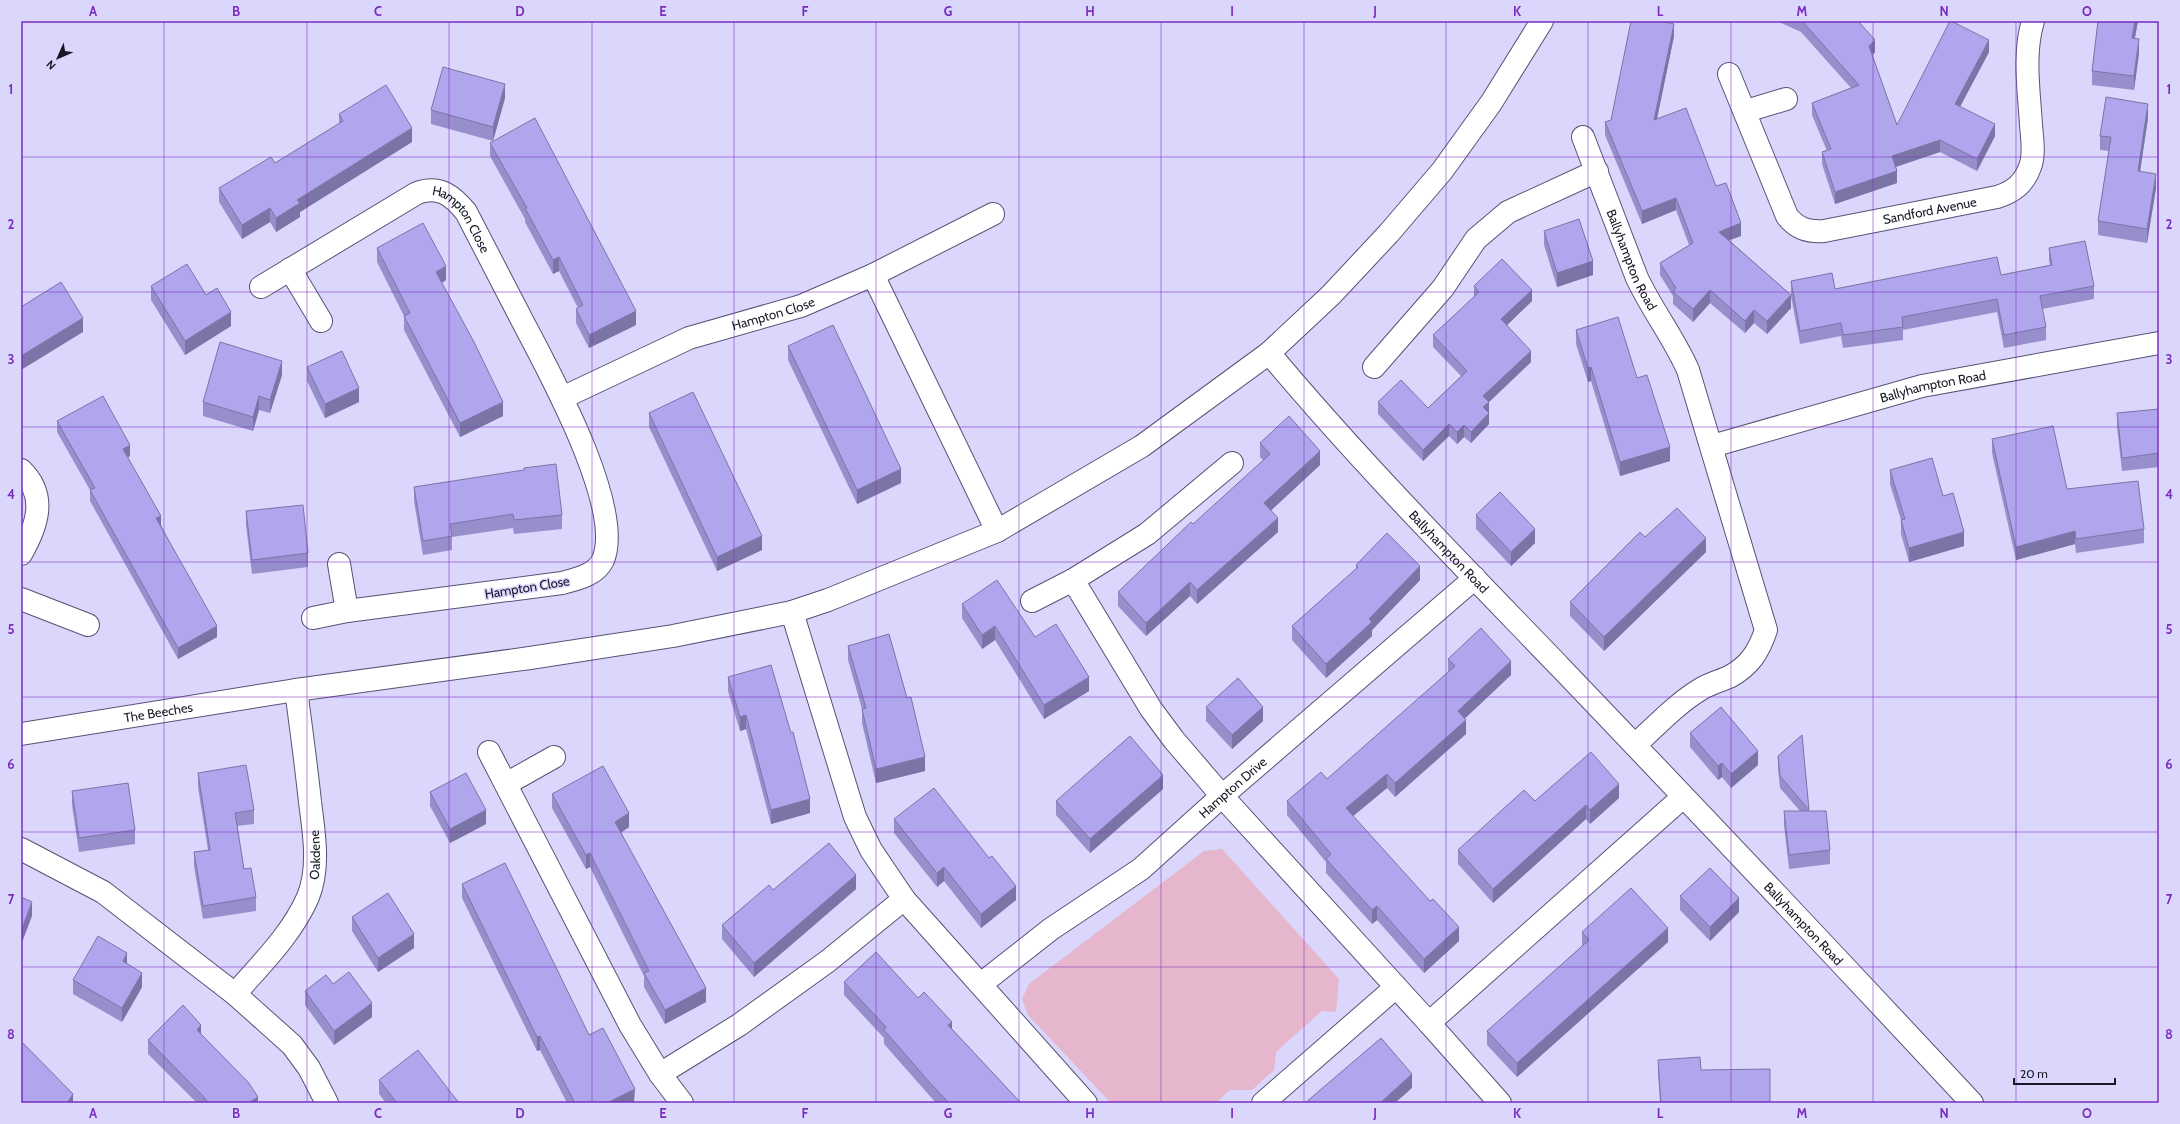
<svg xmlns="http://www.w3.org/2000/svg" width="2180" height="1124" font-family="Cabin,sans-serif">
	<style>
		.green { fill: #e6b6cc }
		.lines { fill: none; stroke-linecap: round; stroke-linejoin: round }
		.minor-casing { stroke: #585374; stroke-width: 24 }
		.minor { stroke: #fff; stroke-width: 22 }
		.wall { fill: #978fcc }
		.shaded-wall { fill: #7b74a6 }
		.building { fill: #b0a6ed; stroke: #7b74a6 }
		.grid { fill: none; stroke: #7b2cbf; stroke-width: 1; stroke-opacity: 0.55 }
		.labels { text-anchor: middle; stroke-width: 3; stroke-linejoin: round; paint-order: stroke }
		.street-label { font-size: 13px; fill: #181724; stroke: #dad6fc }
		.neatline { fill: none; stroke: #7b2cbf; stroke-width: 1.5 }
		.grid-label { font-size: 13px; text-anchor: middle; font-weight: bold; fill: #7b2cbf }
	</style>
	<rect width="100%" height="100%" fill="#dad6fc"/>
	<path class="green" d="M1222,849L1339,979L1336,1012L1322,1011L1276,1052L1274,1070L1252,1090H1230L1216,1103H1111L1028,1015L1022,999L1029,984L1204,851Z"/>
	<g class="lines">
		<defs>
			<g id="minor">
				<path id="s1" d="M1729,74L1787,216C1797,229 1808,232 1824,231L1997,197C2013,192 2024,184 2030,167C2035,154 2032,139 2031,125C2029,91 2023,54 2033,21"/>
				<path d="M1746,111L1786,99"/>
				<path id="s2" d="M1583,137L1637,278C1652,310 1674,338 1688,370L1766,630C1759,651 1750,666 1729,677C1720,681 1709,684 1701,689C1676,704 1656,726 1635,745"/>
				<path d="M290,269L321,321"/>
				<path d="M873,275L997,531"/>
				<path id="s3" d="M261,287L417,193C439,185 452,195 466,212C485,249 504,285 523,322C548,370 625,508 603,560C596,575 577,579 562,583L347,611L313,618"/>
				<path id="s4" d="M1269,353C1361,463 1462,565 1561,668C1699,812 1836,957 1972,1103"/>
				<path d="M1374,367L1443,288L1476,239L1508,212L1597,171"/>
				<path id="s5" d="M562,398L689,338L801,306L873,275L993,214"/>
				<path id="s6" d="M1712,446L1922,386L2159,343"/>
				<path d="M21,470C48,496 37,526 21,554"/>
				<path d="M339,564L347,611"/>
				<path d="M1073,580L1151,709L1174,740L1222,796L1429,1023L1683,797"/>
				<path d="M21,599L88,625"/>
				<path d="M1032,601L1073,580L1147,534L1232,463"/>
				<path d="M792,612L855,817L871,850L904,899L1086,1103"/>
				<path id="s7" d="M21,734L296,690L530,658L673,636L792,612L828,600L997,531L1142,446L1269,353L1331,295L1389,233L1442,171L1491,103L1542,21"/>
				<path d="M489,752L630,1025L660,1074L682,1103"/>
				<path d="M506,784L554,757"/>
				<path d="M21,849L103,892L235,994L292,1045L309,1068L327,1103"/>
				<path id="s8" d="M981,984L1051,929L1141,869L1222,796L1475,578"/>
				<path id="s9" d="M235,994C261,964 292,934 308,897C320,868 314,833 310,802C306,764 301,727 296,690"/>
				<path d="M1429,1023L1500,1103"/>
				<path d="M660,1074L739,1025L828,961L904,899"/>
				<path d="M1263,1103L1396,987"/>
			</g>
		</defs>
		<use href="#minor" class="minor-casing"/>
		<use href="#minor" class="minor"/>
	</g>
	<path class="wall" d="M1777,21H1858L1875,52L1872,55L1897,125L1989,52L1960,107L1995,136L1977,171L1940,152L1896,167L1897,183L1835,204L1822,164V152L1827,151L1812,115V103L1851,88L1801,32Z
		M2098,21H2138L2135,38L2139,53L2134,90L2092,85V71Z
		M1674,36L1657,119L1716,186L1741,236L1729,240L1791,295V281L1835,289L2001,275L2050,265L2049,261V248L2094,286V299L2042,309L2046,327V340L2004,348L1997,312L1903,330V340L1843,348L1841,336L1800,344L1791,296V308L1767,334L1754,323L1745,333L1710,303L1693,322L1673,304V296L1660,275V263L1689,245L1676,210L1642,224L1605,135V122L1611,120Z
		M505,98L493,141L431,124V110Z
		M339,114L412,142L300,212V217L276,232L270,222L242,239L219,202V188L275,163L339,124Z
		M2148,118L2140,172L2156,188L2147,243L2098,235V221L2109,151L2100,150V136Z
		M490,143L636,325L589,348L576,323V309L578,308L559,271L553,274L525,222V219L490,156Z
		M1544,231L1593,275L1557,287L1544,245Z
		M377,248L446,280L442,283L503,416L460,437L404,330V316L377,262Z
		M151,286L206,295L231,326L185,355L151,300Z
		M1474,286L1532,301L1507,325L1531,362L1489,402V424L1471,443L1464,437L1457,444L1449,436L1423,461L1378,414V402L1428,408L1461,376L1433,347V335L1474,297Z
		M1576,330L1637,378L1670,461L1620,476L1591,381L1588,382L1576,344Z
		M788,346L901,483L857,504L788,360Z
		M307,367L359,402L325,418L307,381Z
		M282,375L270,413L259,410L253,431L203,416V402Z
		M2159,409V467L2122,471L2117,427V413Z
		M649,413L762,550L717,571L649,427Z
		M57,421L130,456L128,457L161,525L217,637L178,659L90,501V490L57,432Z
		M1992,439L2067,489L2144,529V543L2076,553L2075,544L2016,560L1992,453Z
		M1260,443L1320,465L1271,510L1278,532L1197,604L1190,596L1146,636L1118,606V592L1264,461L1260,457Z
		M1890,470L1943,496L1964,546L1909,562L1901,534V520L1890,484Z
		M414,487L562,515V529L514,534L513,528L452,537V550L423,555L414,501Z
		M246,511L308,553V567L252,574L246,525Z
		M1476,515L1535,543L1511,566L1476,529Z
		M1645,537L1706,552L1604,651L1570,616V602Z
		M1356,565L1420,580L1372,630V636L1326,678L1292,640V626L1356,569Z
		M962,604L1035,637L1089,691L1044,719L995,640L982,649L962,618Z
		M848,646L925,771L876,783L862,723V709L848,660Z
		M1448,659L1511,675L1465,718L1466,734L1395,797L1387,788L1353,816L1459,941L1424,973L1377,920L1372,924L1326,873V862L1287,815V801L1327,779L1448,673Z
		M728,677L791,733L810,813L771,824L746,729L740,731L728,691Z
		M1206,707L1263,721L1232,749L1206,721Z
		M1690,733L1758,765L1731,788L1722,777L1718,780L1690,747Z
		M1802,735L1809,811L1830,850V864L1789,869L1784,825V811H1800L1780,788L1778,768V756Z
		M198,773L254,810V824L237,826L244,869L256,897V911L203,919L194,866V852L208,850L198,787Z
		M1163,789L1090,853L1056,815V801Z
		M72,791L135,830V844L79,852L72,805Z
		M430,792L486,824L450,843L430,806Z
		M552,794L629,827L621,833L706,1002L665,1024L644,987V976L590,867L586,869L552,808Z
		M1619,798L1590,824L1586,819L1493,903L1458,864V850L1535,801Z
		M894,819L1016,900L981,928L944,881L937,887L894,833Z
		M462,884L589,1035L635,1103H567L540,1050L537,1051L462,898Z
		M856,889L754,977L722,939V925L773,890Z
		M1680,896L1739,912L1710,941L1680,910Z
		M352,917L414,948L378,972L352,931Z
		M1582,932L1668,942L1517,1077L1487,1045V1031L1582,946Z
		M127,964L142,987L122,1022L73,994V980Z
		M844,982L918,998L952,1029L1021,1103H936L884,1044V1038L844,995Z
		M333,984L372,1017L334,1045L305,1005V991Z
		M201,1034L258,1103H197L148,1054V1040Z
		M1658,1060L1701,1070L1770,1103H1660L1658,1074Z
		M379,1080L459,1103H386L379,1094Z"/>
	<path class="shaded-wall" d="M2135,21H2138L2132,52V38Z
		M1674,24V36L1654,133V120Z
		M2139,39V53L2134,90V76Z
		M1875,40V52L1869,58V46Z
		M1989,40V52L1955,116V104Z
		M505,84V98L493,141V127Z
		M2148,104V118L2138,185V171Z
		M1995,124V136L1977,171V159Z
		M412,128V142L300,212V217L276,232V218L297,200Z
		M1940,140V152L1892,168V156Z
		M1897,171V183L1835,204V192Z
		M2156,174V188L2147,243V229Z
		M1676,198V210L1642,224V211Z
		M270,208V222L242,239V225Z
		M1741,223V236L1719,244V232Z
		M559,257V271L553,274V260Z
		M1593,261V275L1557,287V273Z
		M446,266V280L436,286V272Z
		M1532,290V301L1501,331V319Z
		M1710,290V303L1693,322V309Z
		M1791,295V308L1767,334V321Z
		M1754,310V323L1745,333V321Z
		M636,311V325L589,348V335Z
		M231,312V326L185,355V341Z
		M83,318V332L21,370V356Z
		M1531,351V362L1489,402V413L1483,418V396Z
		M282,361V375L270,413V400Z
		M1591,367V381L1588,382V368Z
		M359,388V402L325,418V404Z
		M259,396V410L253,431V417Z
		M503,402V416L460,437V423Z
		M1489,413V424L1471,443V432Z
		M1449,424V436L1423,461V450Z
		M1464,425V437L1457,444V432Z
		M130,445V456L123,460V449Z
		M1670,447V461L1620,476V462Z
		M1320,451V465L1264,517V503Z
		M901,469V483L857,504V490Z
		M161,516V526L156,518Z
		M1278,518V532L1197,604V590Z
		M1535,529V543L1511,566V552Z
		M2075,531V544L2016,560V547Z
		M1964,532V546L1909,562V548Z
		M762,536V550L717,571V557Z
		M1706,538V552L1604,651V637Z
		M1420,566V580L1372,630V636L1326,678V664Z
		M1190,582V596L1146,636V623Z
		M217,626V637L178,659V648Z
		M995,626V640L982,649V635Z
		M1511,661V675L1458,725V711Z
		M1089,677V691L1044,719V705Z
		M1263,707V721L1232,749V735Z
		M746,715V729L740,731V717Z
		M1466,720V734L1395,797V783Z
		M1758,751V765L1731,788V774Z
		M925,757V771L876,783V769Z
		M1722,763V777L1718,780V766Z
		M1387,774V788L1346,822V808Z
		M1163,775V789L1090,853V839Z
		M1619,784V798L1590,824V810Z
		M810,799V813L771,824V810Z
		M1586,805V819L1493,903V889Z
		M486,810V824L450,843V829Z
		M629,813V827L615,836V822Z
		M590,853V867L586,869V855Z
		M944,867V881L937,887V873Z
		M856,875V889L754,977V963Z
		M1016,886V900L981,928V914Z
		M1739,898V912L1710,941V927Z
		M32,902V916L21,945V931Z
		M1377,906V920L1372,924V910Z
		M1459,927V941L1424,973V959Z
		M1668,928V942L1517,1077V1063Z
		M414,934V948L378,972V958Z
		M127,953V967L123,961Z
		M142,973V987L122,1022V1008Z
		M706,988V1002L665,1024V1010Z
		M372,1003V1017L334,1045V1031Z
		M952,1022V1036L948,1025Z
		M201,1025V1039L197,1030Z
		M540,1036V1050L537,1051V1037Z
		M1412,1074V1088L1395,1103H1380Z
		M635,1089L634,1103H607Z
		M73,1094V1103H67Z
		M258,1097V1103H250V1102Z"/>
	<path class="building" d="M1631,21H1661L1674,24L1654,120L1686,108L1716,186L1726,183L1741,223L1719,232L1791,295L1767,321L1754,310L1745,321L1710,290L1693,309L1673,292L1676,288L1660,263L1693,243L1676,198L1642,211L1605,122L1611,120Z
		M1802,21H1858L1875,40L1869,46L1897,125L1950,21H1951L1989,40L1955,104L1995,124L1977,159L1940,140L1892,156L1897,171L1835,192L1822,152L1831,149L1812,103L1859,85Z
		M2098,21H2135L2132,38L2139,39L2134,76L2092,71Z
		M443,67L505,84L493,127L431,110Z
		M386,85L412,128L297,200L300,203L276,218L270,208L242,225L219,188L271,157L275,163L343,121L339,114Z
		M2106,97L2148,104L2138,171L2156,174L2147,229L2098,221L2111,137L2100,136Z
		M535,118L636,311L589,335L576,309L583,305L559,257L553,260L525,208H527L490,143Z
		M1579,219L1593,261L1557,273L1544,231Z
		M423,223L446,266L436,272L474,342L503,402L460,423L404,316L410,313L377,248Z
		M2085,241L2094,286L2040,296L2046,327L2004,335L1997,299L1902,317L1903,327L1843,335L1841,323L1800,331L1791,281L1832,273L1835,289L1997,257L2001,275L2052,265L2049,248Z
		M1502,259L1532,290L1501,319L1531,351L1483,396L1489,402L1483,407L1489,413L1471,432L1464,425L1457,432L1449,424L1423,450L1378,402L1401,380L1428,408L1467,371L1433,335L1479,292L1474,286Z
		M187,264L206,295L217,288L231,312L185,341L151,286Z
		M61,282L83,318L21,356V307Z
		M1618,317L1637,378L1647,375L1670,447L1620,462L1591,367L1588,368L1576,330Z
		M833,325L901,469L857,490L788,346Z
		M220,342L282,361L270,400L259,396L253,417L203,402Z
		M342,351L359,388L325,404L307,367Z
		M693,392L762,536L717,557L649,413Z
		M103,396L130,445L123,449L161,516L156,518L217,626L178,648L90,490L95,488L57,421Z
		M2159,409V453L2122,458L2117,413Z
		M1289,416L1320,451L1264,503L1278,518L1197,590L1190,582L1146,623L1118,592L1191,522L1193,524L1270,454L1260,443Z
		M2053,426L2067,489L2138,481L2144,529L2076,539L2075,531L2016,547L1992,439Z
		M1932,458L1943,496L1953,493L1964,532L1909,548L1901,520L1905,519L1890,470Z
		M556,464L562,515L514,520L513,514L450,524L452,536L423,541L414,487L524,470V468Z
		M1500,492L1535,529L1511,552L1476,515Z
		M303,505L308,553L252,560L246,511Z
		M1677,508L1706,538L1604,637L1570,602L1640,532L1645,537Z
		M1387,533L1420,566L1369,619L1372,622L1326,664L1292,626L1358,567L1356,565Z
		M997,580L1035,637L1056,624L1089,677L1044,705L995,626L982,635L962,604Z
		M1481,628L1511,661L1458,711L1466,720L1395,783L1387,774L1346,808L1430,901L1433,899L1459,927L1424,959L1377,906L1372,910L1326,859L1331,854L1287,801L1321,772L1327,779L1455,666L1448,659Z
		M889,634L907,698L911,697L925,757L876,769L862,709L866,708L848,646Z
		M771,665L791,733L793,732L810,799L771,810L746,715L740,717L728,677Z
		M1238,678L1263,707L1232,735L1206,707Z
		M1721,707L1758,751L1731,774L1722,763L1718,766L1690,733Z
		M1802,735L1809,810L1780,776L1778,756Z
		M1130,736L1163,775L1090,839L1056,801Z
		M1591,752L1619,784L1590,810L1586,805L1493,889L1458,850L1524,790L1535,801Z
		M246,765L254,810L235,813L244,869L251,868L256,897L203,906L194,852L210,850L198,773Z
		M603,766L629,813L615,822L706,988L665,1010L644,973L649,971L590,853L586,855L552,794Z
		M466,773L486,810L450,829L430,792Z
		M128,783L135,830L79,838L72,791Z
		M934,788L989,858L992,856L1016,886L981,914L944,867L937,873L894,819Z
		M1784,811H1826L1830,850L1789,855Z
		M829,843L856,875L754,963L722,925L769,885L773,890Z
		M505,863L589,1035L603,1028L635,1089L607,1103H575L540,1036L537,1037L462,884Z
		M1710,868L1739,898L1710,927L1680,896Z
		M1631,888L1668,928L1517,1063L1487,1031L1589,940L1582,932Z
		M388,893L414,934L378,958L352,917Z
		M21,897L32,902L21,931Z
		M98,936L127,953L123,961L142,973L122,1008L73,980Z
		M876,952L918,998L924,992L952,1022L948,1025L1021,1103H949L931,1084L884,1030L886,1027L844,982Z
		M349,972L372,1003L334,1031L305,991L326,975L333,984Z
		M183,1005L201,1025L197,1030L248,1082L258,1097L250,1102V1103H208L203,1096L148,1040Z
		M1381,1038L1412,1074L1380,1103H1305Z
		M21,1041L73,1094L67,1103H24L21,1101Z
		M418,1050L459,1103H397L379,1080Z
		M1700,1057L1701,1070L1770,1069V1103H1661L1658,1060Z"/>
	<path class="grid" d="M164,21V1103M307,21V1103M449,21V1103M592,21V1103M734,21V1103M876,21V1103M1019,21V1103M1161,21V1103M1304,21V1103M1446,21V1103M1588,21V1103M1731,21V1103M1873,21V1103M2016,21V1103M21,157H2159M21,292H2159M21,427H2159M21,562H2159M21,697H2159M21,832H2159M21,967H2159"/>
	<g class="labels">
		<g class="street-label">
			<text dy="5" stroke="none"><textPath href="#s1" startOffset="303">Sandford Avenue</textPath></text>
			<text dy="5" stroke="none"><textPath href="#s3" startOffset="241">Hampton Close</textPath></text>
			<text dy="5" stroke="none"><textPath href="#s2" startOffset="132">Ballyhampton Road</textPath></text>
			<text dy="5" stroke="none"><textPath href="#s5" startOffset="228">Hampton Close</textPath></text>
			<text dy="5" stroke="none"><textPath href="#s6" startOffset="229">Ballyhampton Road</textPath></text>
			<text dy="5" stroke="none"><textPath href="#s4" startOffset="268">Ballyhampton Road</textPath></text>
			<text transform="translate(527 587) rotate(-9)" y="5">Hampton Close</text>
			<text dy="5" stroke="none"><textPath href="#s7" startOffset="139">The Beeches</textPath></text>
			<text dy="5" stroke="none"><textPath href="#s8" startOffset="320">Hampton Drive</textPath></text>
			<text dy="5" stroke="none"><textPath href="#s9" startOffset="165">Oakdene</textPath></text>
			<text dy="5" stroke="none"><textPath href="#s4" startOffset="782">Ballyhampton Road</textPath></text>
		</g>
	</g>
	<rect width="2180" height="1124" fill="none" stroke="#dad6fc" stroke-width="44"/>
	<g transform="translate(58 58) rotate(225)" stroke="#dad6fc" stroke-width="3" paint-order="stroke">
	<path d="M0-3L7 15L0 10L-7 15Z" fill="#181724"/>
	<text y="-6" font-size="11" font-weight="bold" text-anchor="middle" fill="#181724">N</text>
	</g>
	<path d="M2014 1078v6h101v-6" fill="none" stroke="#181724" stroke-width="2"/>
	<text x="2020" y="1078" font-size="12" fill="#181724" stroke="#dad6fc" stroke-width="3" paint-order="stroke">20 m</text>
	<rect x="22" y="22" width="2136" height="1080" class="neatline"/>
	<g class="grid-label">
		<text x="93" y="16">A</text>
		<text x="236" y="16">B</text>
		<text x="378" y="16">C</text>
		<text x="520" y="16">D</text>
		<text x="663" y="16">E</text>
		<text x="805" y="16">F</text>
		<text x="948" y="16">G</text>
		<text x="1090" y="16">H</text>
		<text x="1232" y="16">I</text>
		<text x="1375" y="16">J</text>
		<text x="1517" y="16">K</text>
		<text x="1660" y="16">L</text>
		<text x="1802" y="16">M</text>
		<text x="1944" y="16">N</text>
		<text x="2087" y="16">O</text>
		<text x="11" y="94">1</text>
		<text x="2169" y="94">1</text>
		<text x="11" y="229">2</text>
		<text x="2169" y="229">2</text>
		<text x="11" y="364">3</text>
		<text x="2169" y="364">3</text>
		<text x="11" y="499">4</text>
		<text x="2169" y="499">4</text>
		<text x="11" y="634">5</text>
		<text x="2169" y="634">5</text>
		<text x="11" y="769">6</text>
		<text x="2169" y="769">6</text>
		<text x="11" y="904">7</text>
		<text x="2169" y="904">7</text>
		<text x="11" y="1039">8</text>
		<text x="2169" y="1039">8</text>
		<text x="93" y="1118">A</text>
		<text x="236" y="1118">B</text>
		<text x="378" y="1118">C</text>
		<text x="520" y="1118">D</text>
		<text x="663" y="1118">E</text>
		<text x="805" y="1118">F</text>
		<text x="948" y="1118">G</text>
		<text x="1090" y="1118">H</text>
		<text x="1232" y="1118">I</text>
		<text x="1375" y="1118">J</text>
		<text x="1517" y="1118">K</text>
		<text x="1660" y="1118">L</text>
		<text x="1802" y="1118">M</text>
		<text x="1944" y="1118">N</text>
		<text x="2087" y="1118">O</text>
	</g>
</svg>
